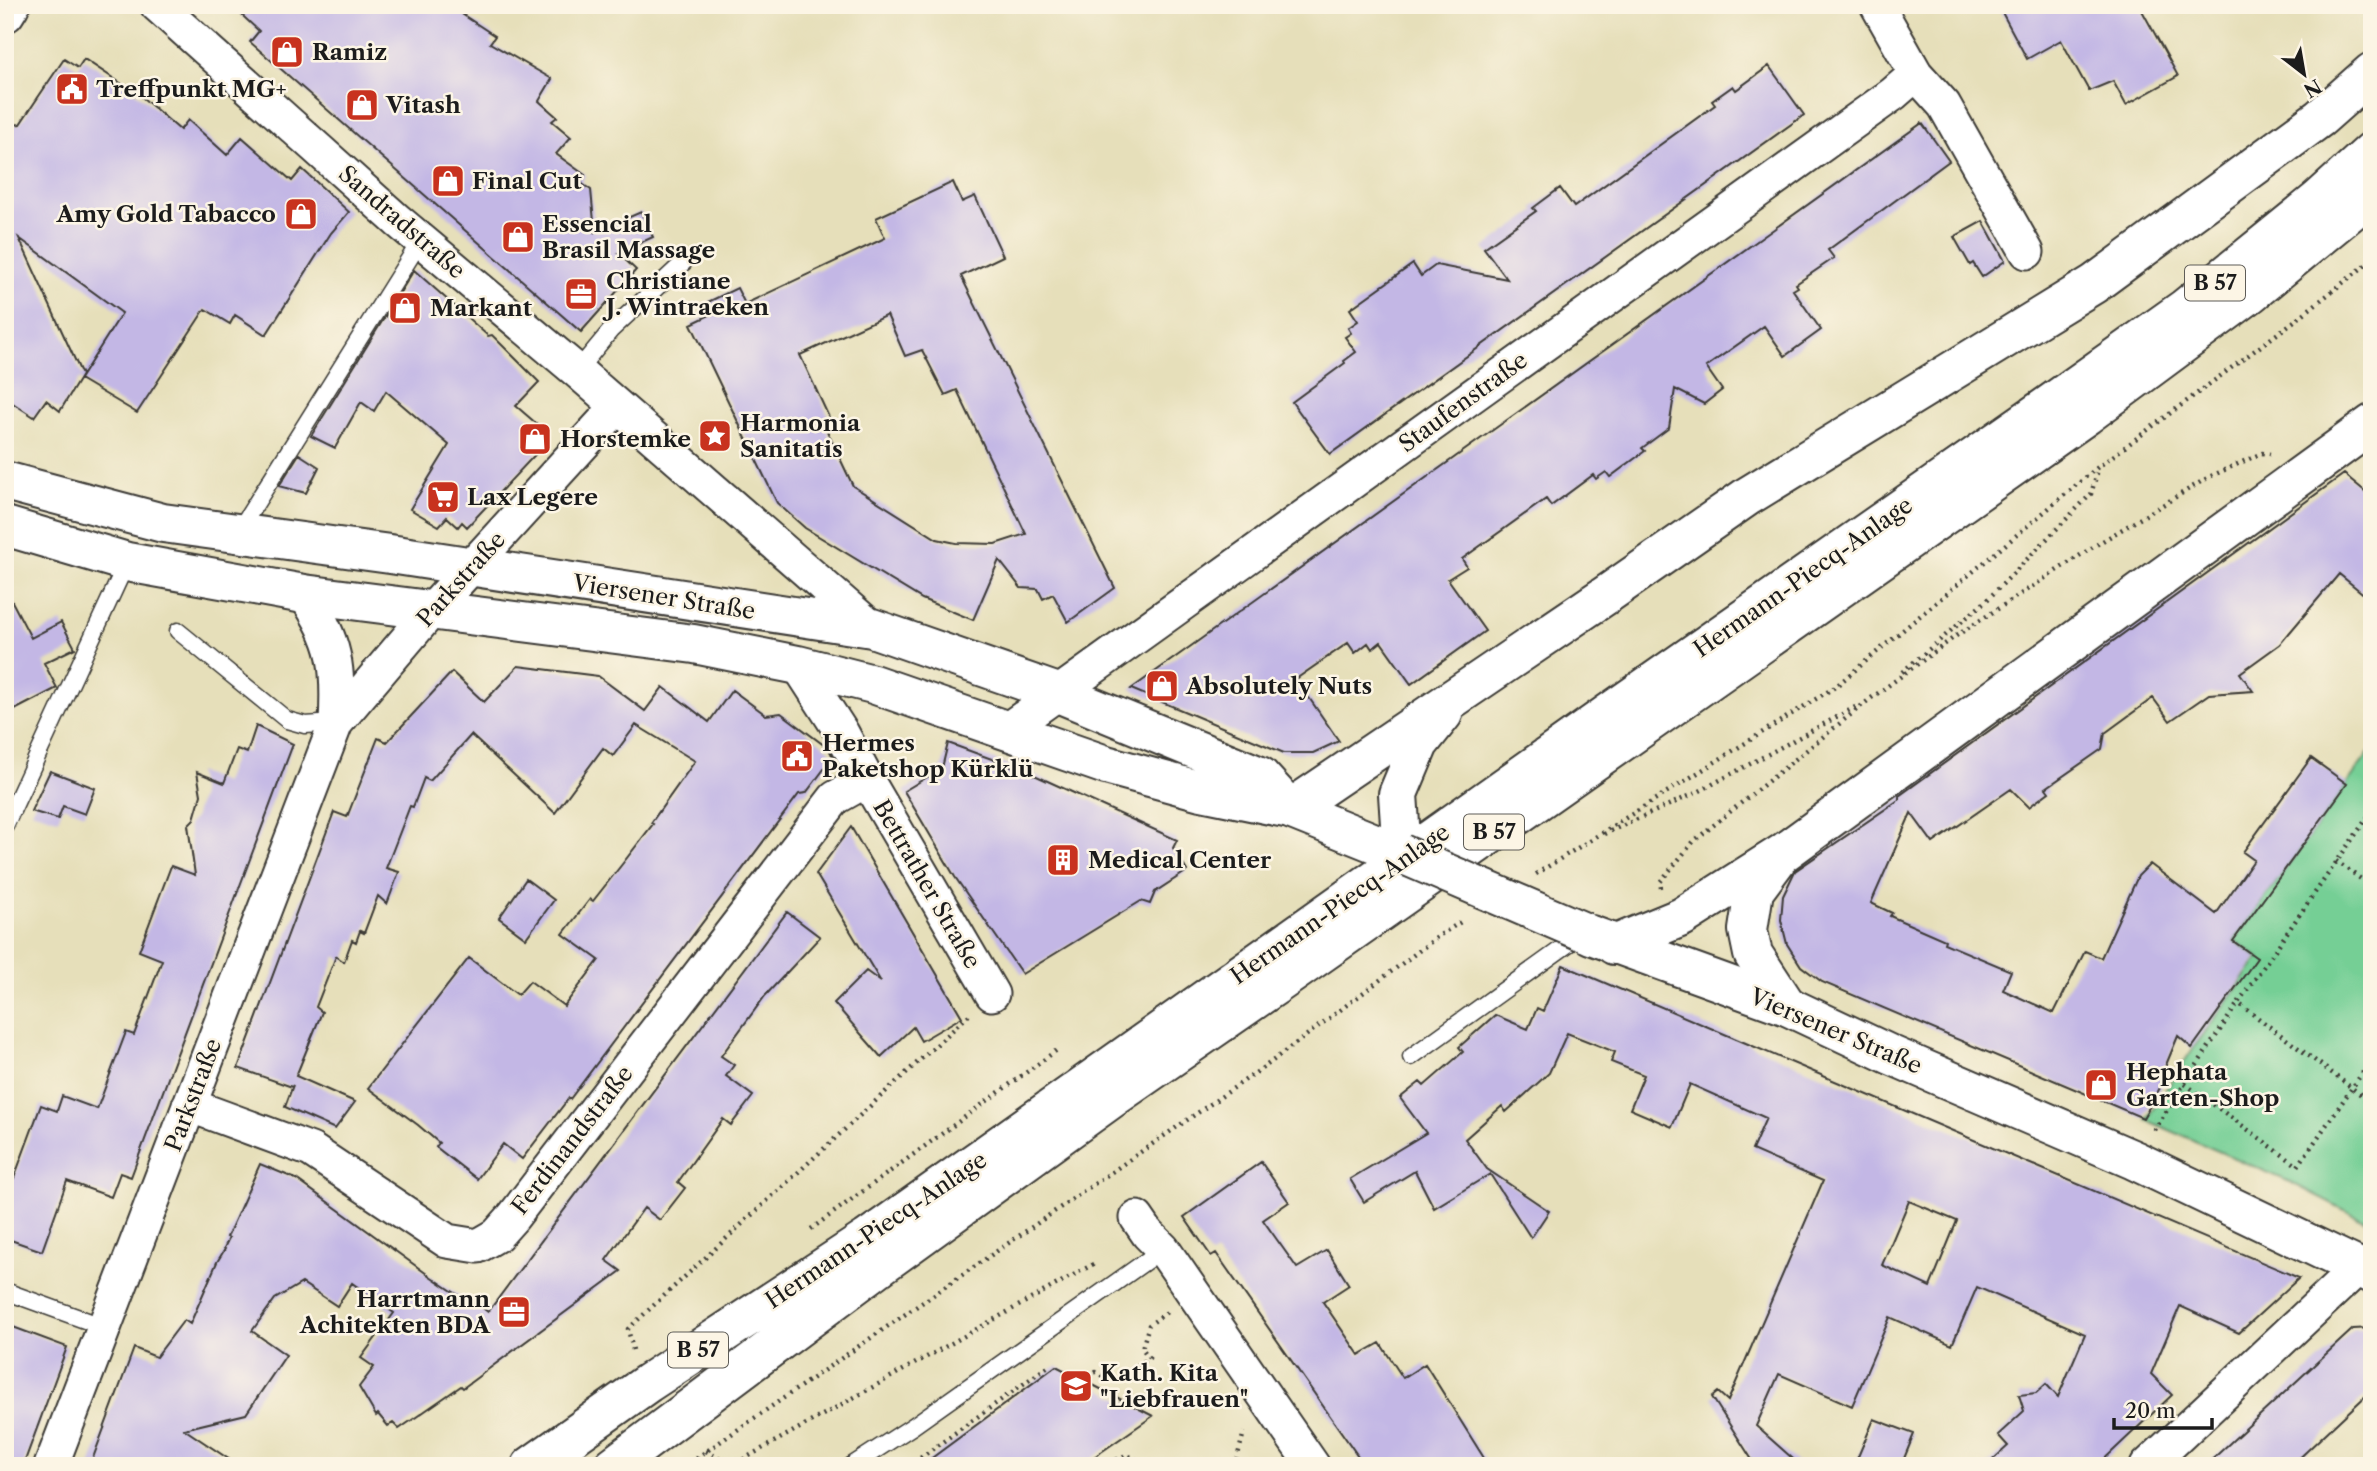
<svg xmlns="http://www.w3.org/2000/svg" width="2377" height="1471" font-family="'Libre Caslon Text',serif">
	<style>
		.green { fill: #75cf95; stroke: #487658; stroke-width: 2 }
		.building { fill: #c3b7e5; fill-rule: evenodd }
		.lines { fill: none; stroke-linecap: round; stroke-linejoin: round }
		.lane-casing { stroke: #3a3934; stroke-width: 19 }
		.street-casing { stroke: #3a3934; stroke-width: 37 }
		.secondary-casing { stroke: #3a3934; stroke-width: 42 }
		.primary-casing { stroke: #3a3934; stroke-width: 42 }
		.path { stroke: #3a3934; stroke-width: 4.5; stroke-dasharray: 2 5; stroke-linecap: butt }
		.lane { stroke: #fff; stroke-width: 16 }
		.street { stroke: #fff; stroke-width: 33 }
		.secondary { stroke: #fff; stroke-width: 38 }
		.primary { stroke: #fff; stroke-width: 38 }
		.secondary-bridge-casing { stroke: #3a3934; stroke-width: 42; stroke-linecap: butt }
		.secondary-bridge { stroke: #fff; stroke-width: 38 }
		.labels { text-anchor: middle; stroke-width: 5; stroke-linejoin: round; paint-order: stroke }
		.shield { fill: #fcf5e5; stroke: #5f5d58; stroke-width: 2 }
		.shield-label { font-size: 21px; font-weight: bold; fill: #1c1c1c }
		.poi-label { font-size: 23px; font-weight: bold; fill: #1c1c1c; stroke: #fcf5e5; text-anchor: start }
		.street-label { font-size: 23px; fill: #1c1c1c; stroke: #fcf5e5 }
	</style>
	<rect width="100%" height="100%" fill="#fcf5e5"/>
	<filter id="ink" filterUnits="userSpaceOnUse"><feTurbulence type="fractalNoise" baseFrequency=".0143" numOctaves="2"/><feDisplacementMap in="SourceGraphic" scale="14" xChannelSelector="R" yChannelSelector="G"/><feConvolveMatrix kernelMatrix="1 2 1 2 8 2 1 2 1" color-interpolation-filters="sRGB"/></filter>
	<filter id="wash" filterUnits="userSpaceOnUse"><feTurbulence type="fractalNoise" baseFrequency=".00686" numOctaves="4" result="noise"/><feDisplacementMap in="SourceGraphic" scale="28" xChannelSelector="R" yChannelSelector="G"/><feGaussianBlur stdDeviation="1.57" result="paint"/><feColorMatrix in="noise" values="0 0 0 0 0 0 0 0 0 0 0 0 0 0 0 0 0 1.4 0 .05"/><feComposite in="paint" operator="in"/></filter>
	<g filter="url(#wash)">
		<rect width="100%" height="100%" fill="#e6dfba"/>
		<path class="green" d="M2372,749V1224L2290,1182L2146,1120L2192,1050L2259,958L2234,940Z"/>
		<g id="blocks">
			<path class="building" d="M231,5H448L495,36L490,43L552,79L539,101L557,117L552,121L571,137L556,154L585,175L581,183L591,190L595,232L641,212L653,237L618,253L636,270L581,332L250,42L259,31Z
				M1998,5H2139L2178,76L2126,105L2113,81L2089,91L2061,40L2027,59Z
				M64,59L78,68L84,59L143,98L180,130L188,120L227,155L242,137L292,181L302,169L349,212L331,233L266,335L235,315L230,324L205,309L137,413L80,379L122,313L19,238L82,375L60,411L46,400L34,417L5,398V126L20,124Z
				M1769,66L1804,115L1330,454L1292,402L1345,363L1344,361L1356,352L1345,337L1351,333L1348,328L1358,321L1350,309L1413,264L1421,276L1436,265L1507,279L1484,248L1536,211L1533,208L1560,188L1574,207L1715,105L1712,101L1733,86L1736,90Z
				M1922,123L1949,161L1828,250L1834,258L1796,284L1798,287L1793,290L1821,330L1785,356L1764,326L1706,367L1722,390L1704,404L1675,389L1669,428L1642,448L1645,451L1610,477L1606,472L1596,479L1593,475L1551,506L1546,499L1462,559L1467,567L1448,579L1485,631L1411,684L1381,642L1372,649L1368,643L1355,653L1348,643L1296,679L1339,741L1313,753H1284L1131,689Z
				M953,182L962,202L975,196L1003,256L961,276L1115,588L1068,622L1053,594L1043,599L1038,589L1021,588L999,560L973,620L922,599L805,528L777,503L691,324L714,313L708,302L737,288L745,304L885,238L876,218ZM887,315L905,356L922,350L945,395L957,390L1026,534L995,544L956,543L937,539L853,486L827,431L834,428L800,355Z
				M1983,221L2005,261L1982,277L1973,263L1970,265L1954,237Z
				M414,270L488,336L492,335L539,382L516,406L545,431V444L467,527L462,522L458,527L447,517L439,526L410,509L449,445L386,391L374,411L361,402L335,448L311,436Z
				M299,454L319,467L306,493L279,486Z
				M2344,474L2372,497V601L2339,574L2280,644L2240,673L2253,691L2209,694L2170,721L2153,698L2105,733L2102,749L2046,788L2049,792L2029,807L2011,789L1933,843L1911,813L1871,903L1892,913L1890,916L1945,940L1944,943L2011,971L2003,990L2054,1013L2085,951L2101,958L2138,876L2150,864L2216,914L2254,860L2243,852L2311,758L2347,784L2233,941L2257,958L2192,1048L2178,1036L2163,1072L2161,1086L2143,1118L1822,982L1801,966L1787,944L1781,920L1783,896L1795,871L1900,799L1899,796Z
				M5,588L31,638L61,622L75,648L44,663L57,688L5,715Z
				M518,666L598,676L645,711L663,687L709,722L732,690L766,715L781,713L829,749L833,757L806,793L799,794L570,1099L569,1098L522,1159L503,1144L477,1179L436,1147L439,1143L418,1125L368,1088L469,958L518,995L530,981L564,1006L599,960L563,934L590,899L593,901L623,863L653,824L651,823L695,761L636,725L613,756L603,748L555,813L471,735L430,781L424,778L413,807L410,806L386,868L399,872L387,904L378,896L364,933L360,931L356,942L352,940L344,962L336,956L316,1007L322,1012L296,1076L355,1102L335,1129L285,1107L293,1085L292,1087L238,1068L334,812L347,817L378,738L387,742L452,672L484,702Z
				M256,726L293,744L131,1177L120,1173L111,1197L67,1181L42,1251L5,1238V1175L14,1178L41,1105L57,1111L62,1096L97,1109L126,1032L134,1035L162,960L139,951L171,866L195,875L188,825L194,819L201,795L197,772L224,783L237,749L247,753Z
				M948,743L1030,773L1177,840L1173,848L1187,871L1155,892L1150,904L1141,901L1022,974L955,877L904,791L942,768Z
				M50,771L95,788L85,814L63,806L58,819L31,811Z
				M851,827L962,1017L921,1041L913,1027L881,1057L834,1003L866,971L881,982L816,874Z
				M526,879L554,900L526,938L499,918Z
				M787,912L820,937L765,996L721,1056L734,1065L726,1076L753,1096L731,1125L723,1119L678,1182L685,1188L660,1220L644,1208L606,1260L621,1271L463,1388L461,1386L399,1429L393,1423L388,1426L378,1414L376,1416L359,1387L374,1367L361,1358L394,1313L352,1283L337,1306L302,1283L275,1299L252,1331L286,1355L246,1414L184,1429L239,1466H90L134,1348L156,1357L184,1320L190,1324L217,1262L225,1249L224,1248L229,1238L227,1237L260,1164L296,1179L427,1274L473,1305L475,1302L488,1312Z
				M1563,965L1741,1041L2299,1278L2239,1333L2180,1306L2151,1374L2172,1395L2097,1466H1986L2008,1446L1998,1435L2024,1411L2019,1395L2036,1393L2046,1384L2058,1397L2085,1334L1977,1287L1952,1345L1890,1317L1852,1406L1779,1374L1756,1426L1801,1466H1756L1712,1397L1718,1392L1728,1401L1823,1181L1752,1150L1766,1118L1690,1084L1672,1127L1630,1109L1644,1075L1611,1062L1615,1052L1567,1033L1549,1073L1506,1112L1502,1106L1465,1139L1487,1169L1549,1211L1531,1238L1490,1174L1434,1208L1415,1171L1364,1202L1350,1179L1426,1133L1400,1098L1420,1082L1424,1086L1463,1052L1459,1047L1495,1015L1528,1029L1537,1008L1543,1011ZM1909,1201L1957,1221L1930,1287L1882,1265Z
				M1261,1162L1289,1202L1263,1220L1297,1268L1327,1250L1349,1285L1323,1302L1359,1355L1380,1343L1403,1378L1425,1364L1489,1466H1365L1216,1253L1211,1256L1184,1217Z
				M5,1324L67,1347L23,1466H5Z
				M2372,1328V1390L2291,1466H2205L2353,1329Z
				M1056,1366L1153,1416L1081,1466H921Z
				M1874,1419L1914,1434L1901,1466H1854Z"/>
		</g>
	</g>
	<g filter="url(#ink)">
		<use href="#blocks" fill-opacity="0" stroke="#3a3934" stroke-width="2"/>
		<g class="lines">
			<defs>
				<path id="lane" d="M577,371L611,330L685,261
					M238,532L421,240
					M178,631L287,720L305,725L336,723
					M5,826L127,562
					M1411,1057L1582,934
					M5,1291L104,1327
					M851,1466L913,1426L1163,1249"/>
				<path id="street" d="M157,5L398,221L577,371L872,628
					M1877,5L1916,74L1944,105L2027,252
					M304,594C337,641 339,668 336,723
					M798,665L842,733L867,780L992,994
					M1008,729L1893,94L1916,74
					M189,1105L311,1150L447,1241L478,1246L497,1235L513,1217L835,798L867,780
					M1137,1218L1148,1234L1163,1249L1313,1466
					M51,1466L336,723L431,611L617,407
					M2147,1466L2359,1267"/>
				<path id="secondary" d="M5,13L10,5
					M5,481L163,523L390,554L872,628L1058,693L1260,776L1290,809
					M5,526L127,562L304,594L694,644L798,665L873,684L1106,765L1201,791L1290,809L1402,854
					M1591,935L1787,1006L1891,1055L2134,1160L2372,1274"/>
				<path id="primary" d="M1290,809L1606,595L1748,496L2094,284L2320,118L2372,72
					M1402,854L1398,794L1419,744L1443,714
					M1777,860L1754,891L1748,930L1753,954L1787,1006
					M1614,945L1682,917L1783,853L2372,424
					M531,1466L648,1383L867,1239L1609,713L2050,404L2185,308L2318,200L2372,151
					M613,1466L883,1264L1114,1097L1279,983L2087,415L2249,295L2372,194"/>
			</defs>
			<use href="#lane" class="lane-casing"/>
			<use href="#street" class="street-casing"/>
			<use href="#secondary" class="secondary-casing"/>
			<use href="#primary" class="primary-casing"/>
			<path class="path" d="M1902,672L1985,602L2091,494L2098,470
				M2372,811L2238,1003L2372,1103
				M1604,834L1698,792L1859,705
				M2336,861L2372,887
				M1536,874L1835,687L2098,467L2293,322L2372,260
				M1661,888L1660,882L1694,841L1870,699L1956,636L2096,545L2209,477L2262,453L2270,454
				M2185,1084L2298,1166L2372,1059
				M2154,1130L2238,1003
				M811,1229L1057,1050
				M633,1350L628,1329L969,1015
				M1084,1381L1096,1372L1114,1381L1149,1358L1142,1348L1149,1325L1167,1312
				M706,1451L733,1465L1097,1262
				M485,1466L495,1458
				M685,1466L1267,1065L1440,935L1464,920
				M909,1466L1051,1364
				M1104,1466L1126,1455L1139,1460L1143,1466
				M1235,1466L1244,1432"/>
			<use href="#lane" class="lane"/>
			<use href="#street" class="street"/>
			<use href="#secondary" class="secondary"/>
			<use href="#primary" class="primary"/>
			<defs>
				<path id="secondary-bridge" d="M1402,854L1584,932"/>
			</defs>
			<use href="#secondary-bridge" class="secondary-bridge-casing"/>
			<use href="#secondary-bridge" class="secondary-bridge"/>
		</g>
	</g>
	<defs>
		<symbol id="shop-square" viewBox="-11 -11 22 22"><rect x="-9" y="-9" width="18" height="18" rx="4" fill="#c8321e" stroke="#fcf5e5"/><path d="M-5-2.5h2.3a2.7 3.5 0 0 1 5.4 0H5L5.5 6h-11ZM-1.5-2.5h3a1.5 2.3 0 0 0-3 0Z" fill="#fff"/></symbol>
		<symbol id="civic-square" viewBox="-11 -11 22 22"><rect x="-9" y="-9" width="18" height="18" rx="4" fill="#c8321e" stroke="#fcf5e5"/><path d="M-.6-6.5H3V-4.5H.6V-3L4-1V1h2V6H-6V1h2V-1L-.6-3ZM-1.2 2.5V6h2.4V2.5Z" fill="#fff"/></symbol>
		<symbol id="office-square" viewBox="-11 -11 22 22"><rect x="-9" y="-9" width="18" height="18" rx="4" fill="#c8321e" stroke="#fcf5e5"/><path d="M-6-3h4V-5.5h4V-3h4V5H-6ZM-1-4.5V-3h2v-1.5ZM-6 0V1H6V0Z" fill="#fff"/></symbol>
		<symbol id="sight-square" viewBox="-11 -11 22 22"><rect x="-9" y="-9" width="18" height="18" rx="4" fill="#c8321e" stroke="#fcf5e5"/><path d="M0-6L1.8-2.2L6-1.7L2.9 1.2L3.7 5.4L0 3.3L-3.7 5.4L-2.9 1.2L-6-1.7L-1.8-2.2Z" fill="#fff"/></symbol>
		<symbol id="supermarket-square" viewBox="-11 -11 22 22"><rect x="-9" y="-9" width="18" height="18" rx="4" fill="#c8321e" stroke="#fcf5e5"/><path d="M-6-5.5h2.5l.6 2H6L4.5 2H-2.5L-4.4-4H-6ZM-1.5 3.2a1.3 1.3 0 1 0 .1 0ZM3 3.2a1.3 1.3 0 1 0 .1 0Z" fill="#fff"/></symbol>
		<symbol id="building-square" viewBox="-11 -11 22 22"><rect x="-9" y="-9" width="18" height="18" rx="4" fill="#c8321e" stroke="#fcf5e5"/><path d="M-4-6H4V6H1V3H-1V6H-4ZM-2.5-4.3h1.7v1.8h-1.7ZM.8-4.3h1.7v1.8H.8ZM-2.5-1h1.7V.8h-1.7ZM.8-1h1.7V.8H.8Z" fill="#fff"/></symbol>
		<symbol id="school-square" viewBox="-11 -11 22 22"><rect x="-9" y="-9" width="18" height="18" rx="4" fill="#c8321e" stroke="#fcf5e5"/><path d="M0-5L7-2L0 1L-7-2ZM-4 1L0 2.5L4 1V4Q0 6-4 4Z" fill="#fff"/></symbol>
	</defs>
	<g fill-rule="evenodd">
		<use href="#shop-square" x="268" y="33" width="38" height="38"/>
		<use href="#civic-square" x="53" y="70" width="38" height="38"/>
		<use href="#shop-square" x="343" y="86" width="38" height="38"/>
		<use href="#shop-square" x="429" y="162" width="38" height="38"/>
		<use href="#shop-square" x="282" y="195" width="38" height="38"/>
		<use href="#shop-square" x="499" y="218" width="38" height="38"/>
		<use href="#office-square" x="562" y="275" width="38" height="38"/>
		<use href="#shop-square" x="386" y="289" width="38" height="38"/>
		<use href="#sight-square" x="696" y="417" width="38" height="38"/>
		<use href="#shop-square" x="516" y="420" width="38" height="38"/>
		<use href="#supermarket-square" x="424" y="478" width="38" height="38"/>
		<use href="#shop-square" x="1143" y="667" width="38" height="38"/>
		<use href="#civic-square" x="778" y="737" width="38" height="38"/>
		<use href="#building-square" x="1044" y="841" width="38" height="38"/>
		<use href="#shop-square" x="2082" y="1066" width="38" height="38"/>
		<use href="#office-square" x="495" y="1293" width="38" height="38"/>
		<use href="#school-square" x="1057" y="1367" width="38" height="38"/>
	</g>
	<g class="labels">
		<g class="shield">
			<rect x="2185" y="265.5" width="60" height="35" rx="5"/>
			<rect x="1464" y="814.5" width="60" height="35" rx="5"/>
			<rect x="668" y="1332.5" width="60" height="35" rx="5"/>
		</g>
		<g class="shield-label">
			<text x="2215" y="290">B 57</text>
			<text x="1494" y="839">B 57</text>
			<text x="698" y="1357">B 57</text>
		</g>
		<g class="poi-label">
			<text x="312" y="60">Ramiz</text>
			<text x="96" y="97">Treffpunkt MG+</text>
			<text x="386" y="113">Vitash</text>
			<text x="472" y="189">Final Cut</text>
			<text x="276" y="222" text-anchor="end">Amy Gold Tabacco</text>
			<text x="542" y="232">Essencial<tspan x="542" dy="26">Brasil Massage</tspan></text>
			<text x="606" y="289">Christiane<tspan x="606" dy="26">J. Wintraeken</tspan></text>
			<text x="430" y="316">Markant</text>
			<text x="740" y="431">Harmonia<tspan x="740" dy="26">Sanitatis</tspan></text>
			<text x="560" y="447">Horstemke</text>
			<text x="467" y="505">Lax Legere</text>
			<text x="1186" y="694">Absolutely Nuts</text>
			<text x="822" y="751">Hermes<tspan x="822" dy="26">Paketshop Kürklü</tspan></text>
			<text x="1088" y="868">Medical Center</text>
			<text x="2126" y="1080">Hephata<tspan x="2126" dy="26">Garten-Shop</tspan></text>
			<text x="490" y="1307" text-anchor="end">Harrtmann<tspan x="490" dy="26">Achitekten BDA</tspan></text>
			<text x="1100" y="1381">Kath. Kita<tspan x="1100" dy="26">"Liebfrauen"</tspan></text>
		</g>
		<g class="street-label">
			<text transform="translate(402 222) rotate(41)" y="8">Sandradstraße</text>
			<text transform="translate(1463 402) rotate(-36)" y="8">Staufenstraße</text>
			<text transform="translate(1803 577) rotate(-35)" y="8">Hermann-Piecq-Anlage</text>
			<text transform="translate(461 579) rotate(-48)" y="8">Parkstraße</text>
			<text transform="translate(664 597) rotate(9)" y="8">Viersener Straße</text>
			<text transform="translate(927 884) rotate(60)" y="8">Bettrather Straße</text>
			<text transform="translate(1340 904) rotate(-35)" y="8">Hermann-Piecq-Anlage</text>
			<text transform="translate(1836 1031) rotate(23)" y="8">Viersener Straße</text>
			<text transform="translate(193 1095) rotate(-69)" y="8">Parkstraße</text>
			<text transform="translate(572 1140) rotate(-52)" y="8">Ferdinandstraße</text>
			<text transform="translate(876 1230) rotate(-34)" y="8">Hermann-Piecq-Anlage</text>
		</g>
	</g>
	<rect width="2377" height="1471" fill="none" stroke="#fcf5e5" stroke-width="28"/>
	<g transform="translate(2304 74) rotate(149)" stroke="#fcf5e5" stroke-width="5" paint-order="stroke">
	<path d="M0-5L12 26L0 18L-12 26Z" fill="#1c1c1c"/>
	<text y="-10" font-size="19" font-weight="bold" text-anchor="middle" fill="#1c1c1c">N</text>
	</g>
	<path d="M2114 1418v10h98v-10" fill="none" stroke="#1c1c1c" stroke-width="3.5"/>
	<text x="2125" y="1418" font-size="21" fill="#1c1c1c" stroke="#fcf5e5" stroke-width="5" paint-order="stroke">20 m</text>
</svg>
